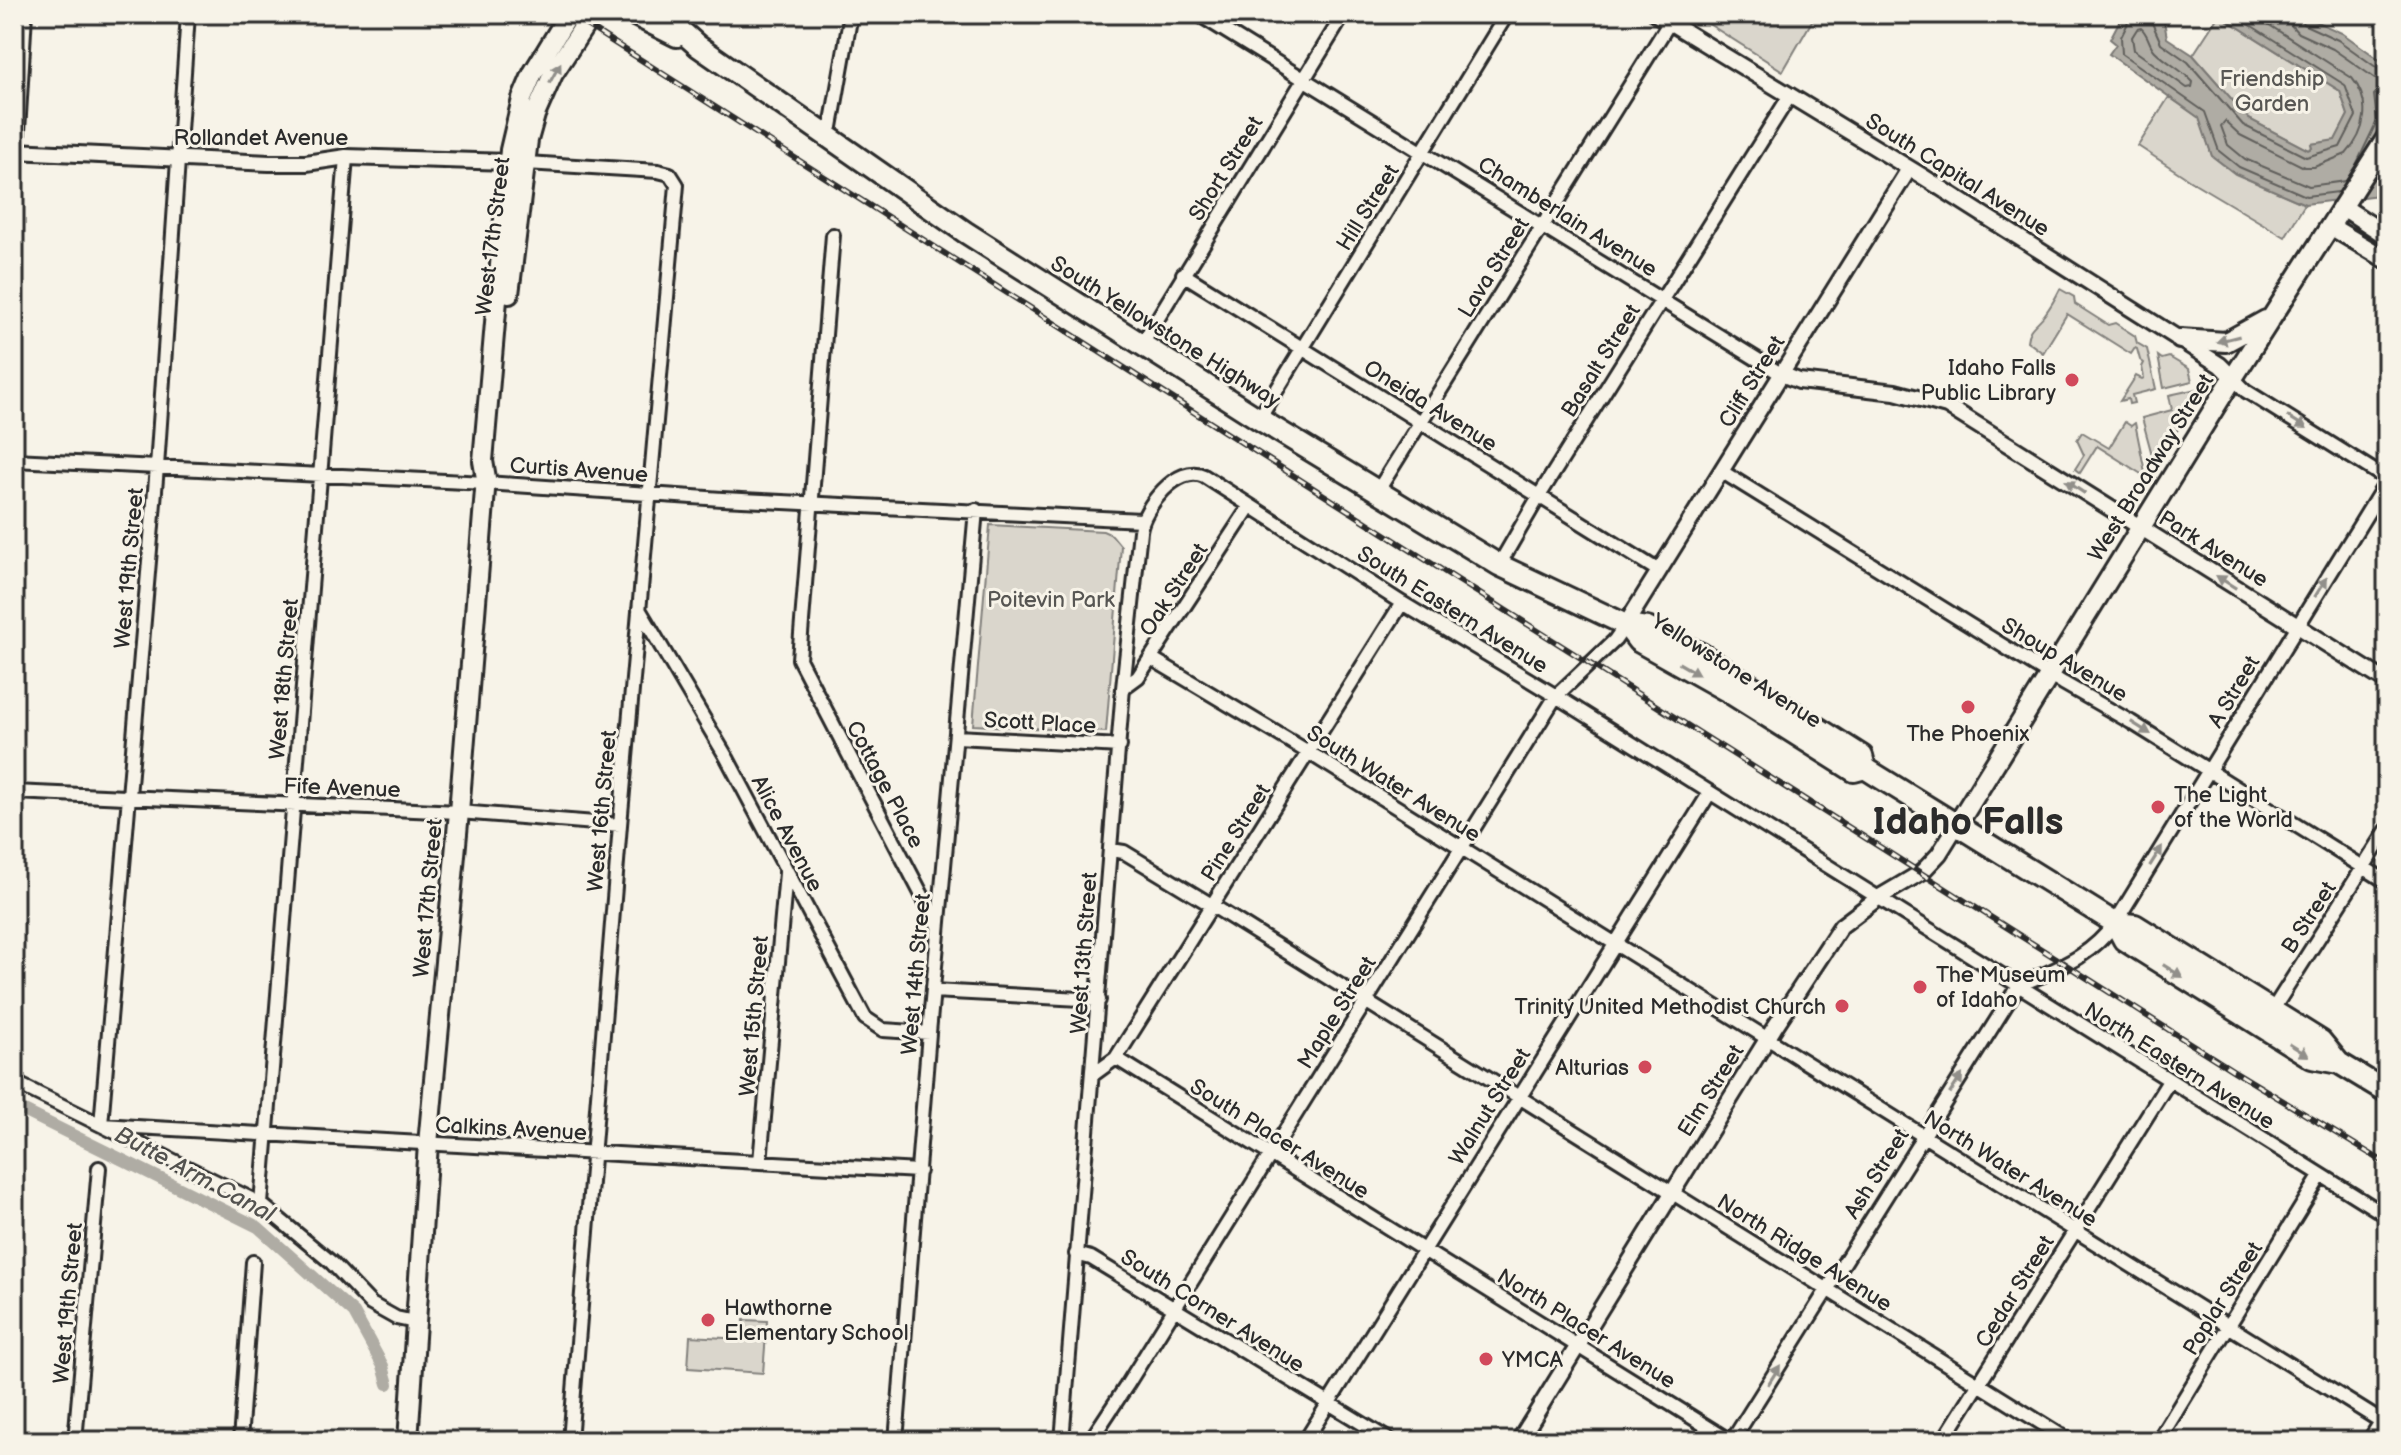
<svg xmlns="http://www.w3.org/2000/svg" width="2401" height="1455" font-family="'Balsamiq Sans',sans-serif">
	<style>
		.green { fill: #dad6cc; stroke: #82807c; stroke-width: 2 }
		.water { fill: #afaca4; stroke: #7a7874; stroke-width: 2 }
		.lines { fill: none; stroke-linecap: round; stroke-linejoin: round }
		.shore { stroke: #605f5b; stroke-width: 2 }
		.canal { stroke: #afaca4; stroke-width: 12 }
		.minor-casing { stroke: #2b2b2b; stroke-width: 18 }
		.tertiary-casing { stroke: #2b2b2b; stroke-width: 20 }
		.secondary-casing { stroke: #2b2b2b; stroke-width: 22 }
		.primary-casing { stroke: #2b2b2b; stroke-width: 24 }
		.trunk-casing { stroke: #2b2b2b; stroke-width: 26 }
		.minor { stroke: #f7f3e8; stroke-width: 12 }
		.tertiary { stroke: #f7f3e8; stroke-width: 14 }
		.secondary { stroke: #f7f3e8; stroke-width: 16 }
		.primary { stroke: #f7f3e8; stroke-width: 18 }
		.trunk { stroke: #f7f3e8; stroke-width: 20 }
		.rail-casing { stroke: #2b2b2b; stroke-width: 6 }
		.rail { stroke: #f7f3e8; stroke-width: 3; stroke-dasharray: 9; stroke-linecap: butt }
		.oneway { fill: #918f8a }
		.poi-dot { fill: #d1495b; stroke: #f7f3e8; stroke-width: 3 }
		.labels { text-anchor: middle; stroke-width: 6; stroke-linejoin: round; paint-order: stroke }
		.park-label { font-size: 22px; fill: #575653; stroke: #f7f3e8 }
		.street-label { font-size: 22px; fill: #2b2b2b; stroke: #f7f3e8 }
		.poi-label { font-size: 22px; fill: #2b2b2b; stroke: #f7f3e8; text-anchor: start }
		.water-label { font-size: 24px; font-style: italic; fill: #53524f; stroke: #f7f3e8 }
		.town-label { font-size: 38px; font-weight: bold; fill: #2b2b2b; stroke: #f7f3e8 }
	</style>
	<rect width="100%" height="100%" fill="#f7f3e8"/>
	<filter id="ink" filterUnits="userSpaceOnUse"><feTurbulence type="fractalNoise" baseFrequency=".0125" numOctaves="2"/><feDisplacementMap in="SourceGraphic" scale="16" xChannelSelector="R" yChannelSelector="G"/><feConvolveMatrix kernelMatrix="1 2 1 2 8 2 1 2 1" color-interpolation-filters="sRGB"/></filter>
	<g filter="url(#ink)">
		<path class="green" d="M1693,14H1816L1783,71Z
			M2219,15L2340,91L2348,115L2335,141L2312,144V148L2308,150L2249,119L2193,55Z
			M2169,97L2200,118L2212,156L2235,174L2305,204L2285,237L2196,184L2138,146Z
			M2060,289L2074,297L2075,304L2108,325L2115,323L2135,336L2137,343L2147,349L2156,389L2132,395L2134,403L2129,404L2128,399L2120,401L2136,376L2142,379L2144,378L2142,367L2144,363L2140,360L2137,349L2135,348L2131,354L2067,314L2043,353L2027,341C2028,327 2038,324 2045,314C2051,306 2056,297 2060,289Z
			M2158,356L2162,359L2169,357L2189,369L2192,381L2164,388Z
			M2197,389L2199,395L2155,466L2142,418L2172,410L2169,395Z
			M2125,422L2131,426L2135,423L2146,477L2097,446L2080,473L2075,469L2084,455L2077,440L2082,432L2109,448Z
			M990,525L1103,531L1112,535L1121,546L1106,732L973,725Z
			M744,1320L767,1321L763,1373L688,1368L690,1336L743,1339Z"/>
		<path class="water" d="M2123,14H2151L2164,21L2167,38L2193,55L2249,119L2308,150L2312,148L2311,144L2335,140L2348,115L2340,91L2219,15L2198,14H2299L2342,33L2387,65V199L2379,195L2305,204L2236,174L2212,156L2199,118L2109,54L2116,44L2110,39Z"/>
		<g class="lines">
			<path class="shore" d="M2129,14L2127,25L2121,37L2122,54L2205,112L2219,151L2239,167L2306,196L2338,192
				M2148,14L2161,43L2188,62L2243,125L2306,157L2340,147L2356,116L2345,85L2233,14
				M2252,14L2352,78C2372,102 2366,132 2346,154L2314,167H2304L2240,135L2225,121L2221,126L2228,145L2245,159L2309,186L2346,181
				M2289,14L2290,24L2298,33L2333,49L2376,79L2387,81
				M2299,14L2303,24L2338,40L2380,70L2387,71
				M2137,29L2141,28C2149,35 2148,44 2155,51C2167,63 2181,69 2193,82L2192,87L2187,88L2134,50L2132,37Z
				M2356,165L2377,121L2374,95L2377,92L2387,93"/>
			<path class="canal" d="M14,1106L258,1227L354,1313L383,1366L388,1384"/>
			<defs>
				<path id="minor" d="M188,14L157,467L101,1125L919,1171
					M1198,14L1781,374
					M826,135L831,127L851,14
					M526,163L658,171L670,174L677,185L620,825L570,1441
					M14,199L25,14
					M833,235L799,659L937,924
					M1183,274L1659,571
					M1142,344L1344,14
					M2233,378L2246,391L2387,479
					M1259,419L1507,14
					M14,460L486,483L722,499L1141,520
					M1721,471L2063,683L2131,722L2387,882
					M1377,492L1669,23
					M1499,565L1539,496L1789,97
					M639,609L727,758L865,1018L883,1030L929,1033
					M1151,658L1308,752L2387,1425
					M1123,688L1138,677L1250,506
					M957,737L1120,746
					M14,792L459,812L620,825
					M1111,850L1124,852L1213,906L2070,1441
					M933,991L1099,1000
					M2270,1014L2387,830
					M1116,1058L1730,1441
					M1094,1074L1116,1058L1402,603
					M14,1082L261,1204L332,1263L371,1304L396,1318L415,1322
					M760,1162L786,873
					M261,1204L346,157
					M1076,1254L1091,1258L1391,1441
					M75,1441L99,1168
					M240,1441L253,1262
					M896,1441L929,1033L976,510
					M1062,1441L1123,688L1140,531C1143,508 1178,463 1204,476L1402,603L1556,696L2387,1216
					M1090,1441L1127,1385L1556,696L1615,640L1629,620
					M1305,1441L1709,794
					M1732,1441L2018,986C2057,968 2089,959 2115,923L2387,481
					M1943,1441L2169,1081
					M2158,1441L2321,1175"/>
				<path id="tertiary" d="M1656,14L1922,176L2220,365L2233,378
					M14,151L269,163H306L346,157L509,162
					M1781,374L1799,381L1895,392L1947,406L2387,682
					M1631,616L1909,169
					M1519,1441L1774,1028L1841,926L1878,898L1922,872L1939,854L1957,825
					M2370,1441L2387,1414"/>
				<path id="secondary" d="M2343,207L2387,236
					M2330,226L2387,260"/>
				<path id="primary" d="M509,294L528,140L535,115L553,74L592,14
					M2180,339L2226,342L2266,320
					M1957,825L2233,378L2387,137
					M408,1441L428,1144L459,812L486,478L483,461L510,150L522,99L533,73L569,14"/>
				<path id="trunk" d="M633,14L677,36
					M662,14L698,46L965,232L1259,419L1499,565L1626,625L1647,628L1701,654L1862,756L1865,768L1876,775L2115,923L2135,925L2321,1041L2339,1063L2387,1092
					M1626,625L1638,641L1727,691L1854,771L1865,768
					M2115,923L2124,940L2312,1058L2339,1063"/>
			</defs>
			<use href="#minor" class="minor-casing"/>
			<use href="#tertiary" class="tertiary-casing"/>
			<use href="#secondary" class="secondary-casing"/>
			<use href="#primary" class="primary-casing"/>
			<use href="#trunk" class="trunk-casing"/>
			<use href="#minor" class="minor"/>
			<use href="#tertiary" class="tertiary"/>
			<use href="#secondary" class="secondary"/>
			<use href="#primary" class="primary"/>
			<use href="#trunk" class="trunk"/>
			<defs>
				<path id="rail" d="M569,14L1404,546L2234,1071L2387,1164"/>
			</defs>
			<use href="#rail" class="rail-casing"/>
			<use href="#rail" class="rail"/>
		</g>
		<defs><path id="oneway-solid" d="M-6-.8H1V-3.2L6.5 0L1 3.2V.8H-6Z" transform="scale(2)"/></defs>
		<g class="oneway">
			<use href="#oneway-solid" transform="translate(555 73) rotate(-61)"/>
			<use href="#oneway-solid" transform="translate(2228 339) rotate(166)"/>
			<use href="#oneway-solid" transform="translate(2297 422) rotate(32)"/>
			<use href="#oneway-solid" transform="translate(2075 487) rotate(-147)"/>
			<use href="#oneway-solid" transform="translate(2226 582) rotate(-148)"/>
			<use href="#oneway-solid" transform="translate(2321 587) rotate(-58)"/>
			<use href="#oneway-solid" transform="translate(1689 669) rotate(30)"/>
			<use href="#oneway-solid" transform="translate(2141 728) rotate(32)"/>
			<use href="#oneway-solid" transform="translate(2156 856) rotate(-58)"/>
			<use href="#oneway-solid" transform="translate(2173 971) rotate(32)"/>
			<use href="#oneway-solid" transform="translate(2299 1050) rotate(32)"/>
			<use href="#oneway-solid" transform="translate(1956 1084) rotate(-57)"/>
			<use href="#oneway-solid" transform="translate(1774 1375) rotate(-58)"/>
		</g>
	</g>
	<g class="poi-dot">
		<circle cx="2072" cy="380" r="8"/>
		<circle cx="1968" cy="707" r="8"/>
		<circle cx="2158" cy="807" r="8"/>
		<circle cx="1920" cy="987" r="8"/>
		<circle cx="1842" cy="1006" r="8"/>
		<circle cx="1645" cy="1067" r="8"/>
		<circle cx="708" cy="1320" r="8"/>
		<circle cx="1486" cy="1359" r="8"/>
	</g>
	<g class="labels">
		<g class="park-label">
			<text x="2272" y="86">Friendship<tspan x="2272" dy="25">Garden</tspan></text>
			<text x="1051" y="607">Poitevin Park</text>
		</g>
		<g class="street-label">
			<text x="261" y="145">Rollandet Avenue</text>
			<text transform="translate(1225 168) rotate(-58)" y="8">Short Street</text>
			<text transform="translate(1958 174) rotate(32)" y="8">South Capital Avenue</text>
			<text transform="translate(1367 207) rotate(-58)" y="8">Hill Street</text>
			<text transform="translate(1568 216) rotate(32)" y="8">Chamberlain Avenue</text>
			<text transform="translate(492 236) rotate(-83)" y="8">West 17th Street</text>
			<text transform="translate(1493 267) rotate(-58)" y="8">Lava Street</text>
			<text transform="translate(1166 331) rotate(32)" y="8">South Yellowstone Highway</text>
			<text transform="translate(1600 360) rotate(-58)" y="8">Basalt Street</text>
			<text transform="translate(1751 381) rotate(-58)" y="8">Cliff Street</text>
			<text transform="translate(1431 405) rotate(32)" y="8">Oneida Avenue</text>
			<text transform="translate(2150 467) rotate(-58)" y="8">West Broadway Street</text>
			<text transform="translate(579 469) rotate(4)" y="8">Curtis Avenue</text>
			<text transform="translate(2214 548) rotate(32)" y="8">Park Avenue</text>
			<text transform="translate(128 568) rotate(-85)" y="8">West 19th Street</text>
			<text transform="translate(1173 589) rotate(-57)" y="8">Oak Street</text>
			<text transform="translate(1453 609) rotate(32)" y="8">South Eastern Avenue</text>
			<text transform="translate(2065 659) rotate(31)" y="8">Shoup Avenue</text>
			<text transform="translate(1737 670) rotate(32)" y="8">Yellowstone Avenue</text>
			<text transform="translate(283 679) rotate(-85)" y="8">West 18th Street</text>
			<text transform="translate(2233 691) rotate(-59)" y="8">A Street</text>
			<text transform="translate(1040 722) rotate(3)" y="8">Scott Place</text>
			<text transform="translate(1394 783) rotate(32)" y="8">South Water Avenue</text>
			<text transform="translate(886 784) rotate(62)" y="8">Cottage Place</text>
			<text transform="translate(342 787) rotate(2)" y="8">Fife Avenue</text>
			<text transform="translate(601 811) rotate(-85)" y="8">West 16th Street</text>
			<text transform="translate(1235 832) rotate(-58)" y="8">Pine Street</text>
			<text transform="translate(788 833) rotate(62)" y="8">Alice Avenue</text>
			<text transform="translate(427 898) rotate(-85)" y="8">West 17th Street</text>
			<text transform="translate(2308 917) rotate(-57)" y="8">B Street</text>
			<text transform="translate(1083 953) rotate(-86)" y="8">West 13th Street</text>
			<text transform="translate(915 974) rotate(-85)" y="8">West 14th Street</text>
			<text transform="translate(1336 1012) rotate(-58)" y="8">Maple Street</text>
			<text transform="translate(753 1016) rotate(-85)" y="8">West 15th Street</text>
			<text transform="translate(2180 1065) rotate(32)" y="8">North Eastern Avenue</text>
			<text transform="translate(1710 1090) rotate(-58)" y="8">Elm Street</text>
			<text transform="translate(1489 1106) rotate(-58)" y="8">Walnut Street</text>
			<text transform="translate(511 1128) rotate(3)" y="8">Calkins Avenue</text>
			<text transform="translate(1280 1138) rotate(32)" y="8">South Placer Avenue</text>
			<text transform="translate(2011 1168) rotate(32)" y="8">North Water Avenue</text>
			<text transform="translate(1876 1173) rotate(-58)" y="8">Ash Street</text>
			<text transform="translate(1805 1252) rotate(32)" y="8">North Ridge Avenue</text>
			<text transform="translate(2014 1291) rotate(-58)" y="8">Cedar Street</text>
			<text transform="translate(2222 1298) rotate(-58)" y="8">Poplar Street</text>
			<text transform="translate(67 1303) rotate(-85)" y="8">West 19th Street</text>
			<text transform="translate(1213 1310) rotate(32)" y="8">South Corner Avenue</text>
			<text transform="translate(1587 1328) rotate(32)" y="8">North Placer Avenue</text>
		</g>
		<g class="poi-label">
			<text x="2056" y="375" text-anchor="end">Idaho Falls<tspan x="2056" dy="25">Public Library</tspan></text>
			<text x="1968" y="741" text-anchor="middle">The Phoenix</text>
			<text x="2174" y="802">The Light<tspan x="2174" dy="25">of the World</tspan></text>
			<text x="1936" y="982">The Museum<tspan x="1936" dy="25">of Idaho</tspan></text>
			<text x="1826" y="1014" text-anchor="end">Trinity United Methodist Church</text>
			<text x="1629" y="1075" text-anchor="end">Alturias</text>
			<text x="724" y="1315">Hawthorne<tspan x="724" dy="25">Elementary School</tspan></text>
			<text x="1502" y="1367">YMCA</text>
		</g>
		<g class="water-label">
			<text transform="translate(195 1174) rotate(28)" y="8">Butte Arm Canal</text>
		</g>
		<g class="town-label">
			<text x="1968" y="834">Idaho Falls</text>
		</g>
	</g>
	<rect width="2401" height="1455" fill="none" stroke="#f7f3e8" stroke-width="48"/>
	<rect x="24" y="24" width="2353" height="1407" fill="none" stroke="#2b2b2b" stroke-width="3" filter="url(#ink)"/>
</svg>
